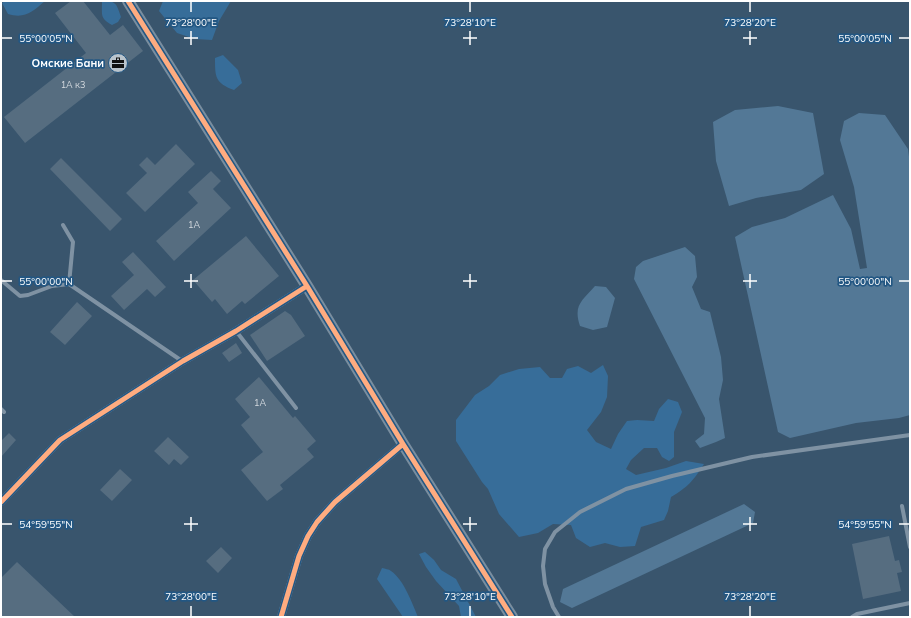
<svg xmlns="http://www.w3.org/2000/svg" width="911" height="618" font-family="Mulish,sans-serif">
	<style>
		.green { fill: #376d99 }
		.water { fill: #537896 }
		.building { fill: #566d80 }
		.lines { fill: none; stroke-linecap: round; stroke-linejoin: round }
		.lane { stroke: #7f92a3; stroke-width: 4 }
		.street { stroke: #7f92a3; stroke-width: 8 }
		.secondary { stroke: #7a8e9f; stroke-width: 12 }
		.cycleway-casing { stroke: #235783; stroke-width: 8 }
		.cycleway { stroke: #ffac80; stroke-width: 5 }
		.ticks { fill: none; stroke: #fff; stroke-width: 1.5 }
		.labels { text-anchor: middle; stroke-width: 3.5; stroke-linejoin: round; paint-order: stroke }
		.number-label { font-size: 9px; fill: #d5dadf }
		.poi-label { font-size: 11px; font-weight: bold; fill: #fff; stroke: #235783; text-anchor: end }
		.ticks-label { font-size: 10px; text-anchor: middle; fill: #fff; stroke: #235783; stroke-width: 3.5; stroke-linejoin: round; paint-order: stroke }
	</style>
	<rect width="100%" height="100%" fill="#39556d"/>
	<path class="green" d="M5,1H45C32,12 25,19 8,14L2,3Z
		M100,1C116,1 116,2 121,17L118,22L112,25C100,18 102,16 102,2Z
		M163,1H231L219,21L212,40L195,39L177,33L159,11Z
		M223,55L238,70L242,83L234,90C215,83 215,77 215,58Z
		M603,365L608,376L607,397L601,412L587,430L596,442L611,449L618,434L627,421L637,420L654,421L659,409L668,399L678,402L682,412L674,432V457L669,461L662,457L657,448H644L631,460L626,469L636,475L666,468L686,461L704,464C693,481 688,487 671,497L668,511L664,520L641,527L635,546L620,547L605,543L590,547L576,538L571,525L553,524L538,533L519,537L499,514L488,489L482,482L456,441V420L475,395L489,386L500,375L519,369L540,367L550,378H562L567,369L578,366L591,373Z
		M425,552L434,560L441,570L456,579L476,617H461L459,606L436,581L426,567L419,554Z
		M382,568C385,569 389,569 391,571C404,580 412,603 418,617H403L377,579Z"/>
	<path class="water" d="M778,106L813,113L824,174L801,190L756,198L729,206L716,161L713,122L735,110Z
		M859,113L885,115L908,149L910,164V415L899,418L856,423L790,438L778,432L735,237L752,227L785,218L833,195L851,229L860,269L867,268L854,187L840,140L844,121Z
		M685,247L695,256L697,277L692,287L701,309L710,312L721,357L723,380L719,399L725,438L716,442L700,448L695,441L704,434L705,418L634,279L636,267L643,261Z
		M595,286L606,287L615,298L607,327L593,330L580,326C573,305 582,301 595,286Z
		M744,504L755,512L753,523L572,608L560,602L563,589Z"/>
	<path class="building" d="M71,1H83L110,35L123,25L143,51L25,143L4,117L86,53L55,13Z
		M176,144L195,164L145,212L126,193L147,173L139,165L147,157L155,165Z
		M61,158L122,219L110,231L50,169Z
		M211,171L221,181L213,189L231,208L174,261L156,241L198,203L188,192Z
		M246,236L279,276L245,304L242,301L227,314L215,299L212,302L193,280Z
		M133,252L166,287L155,297L147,289L124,310L111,296L134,275L122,262Z
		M77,302L92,316L65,345L50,332Z
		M285,311L291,315L305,336L267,361L250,335Z
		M236,343L242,353L229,362L222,353Z
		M259,377L293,418L295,416L316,441L307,449L314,457L280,485L283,489L267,501L241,470L263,452L241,425L250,417L235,399Z
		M9,433L16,440L1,457V441Z
		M168,437L189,457L181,465L174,459L169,465L154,451Z
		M120,469L132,480L112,501L100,490Z
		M889,536L895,561L899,560L902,572L897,573L901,591L863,599L852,544Z
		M221,547L232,558L218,573L206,561Z
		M17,562L75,617H1V578Z"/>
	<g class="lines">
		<path class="lane" d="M63,225L73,242L69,284
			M1,280L20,296L28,295L52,286L69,284L182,361
			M236,331L296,408
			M1,409L4,412
			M902,506L910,547
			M559,617L553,607L545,584L543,566L545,549L555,532L580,512L626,489L672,476L752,457L910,435
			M852,617L857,614L910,603"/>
		<path class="street" d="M1,502L60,440L183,361L236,331L307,286
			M281,617L299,556L308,536L317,522L335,502L403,444"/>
		<path class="secondary" d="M128,1L307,286L403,444L512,617"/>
		<defs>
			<path id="cycleway" d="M128,1L307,286L403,444L512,617
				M1,502L60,440L183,361L236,331L307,286
				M281,617L299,556L308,536L317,522L335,502L403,444"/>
		</defs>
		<use href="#cycleway" class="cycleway-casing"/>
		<use href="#cycleway" class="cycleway"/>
	</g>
	<path class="ticks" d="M191,2V12M470,2V12M750,2V12M191,31V45M470,31V45M750,31V45M2,38H12M184,38H198M463,38H477M743,38H757M899,38H909M191,274V288M470,274V288M750,274V288M2,281H12M184,281H198M463,281H477M743,281H757M899,281H909M191,517V531M470,517V531M750,517V531M2,524H12M184,524H198M463,524H477M743,524H757M899,524H909M191,606V616M470,606V616M750,606V616"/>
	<defs>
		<symbol id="office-disc" viewBox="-11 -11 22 22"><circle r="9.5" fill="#bac4cc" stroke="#235783"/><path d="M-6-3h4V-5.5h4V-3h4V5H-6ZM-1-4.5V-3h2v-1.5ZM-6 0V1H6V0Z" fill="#111"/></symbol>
	</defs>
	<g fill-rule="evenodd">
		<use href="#office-disc" x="107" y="52" width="22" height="22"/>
	</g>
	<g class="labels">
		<g class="number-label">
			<text x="73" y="88">1А к3</text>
			<text x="194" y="228">1А</text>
			<text x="260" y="406">1А</text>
		</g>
		<g class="poi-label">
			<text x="104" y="67">Омские Бани</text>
		</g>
	</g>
	<g class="ticks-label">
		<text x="191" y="26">73°28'00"E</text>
		<text x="470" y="26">73°28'10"E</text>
		<text x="750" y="26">73°28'20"E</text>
		<text x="46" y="42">55°00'05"N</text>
		<text x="865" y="42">55°00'05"N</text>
		<text x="46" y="285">55°00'00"N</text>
		<text x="865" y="285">55°00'00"N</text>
		<text x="46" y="528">54°59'55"N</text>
		<text x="865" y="528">54°59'55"N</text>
		<text x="191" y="600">73°28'00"E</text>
		<text x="470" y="600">73°28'10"E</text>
		<text x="750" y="600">73°28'20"E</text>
	</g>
	<rect width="911" height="618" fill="none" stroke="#ffffff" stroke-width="4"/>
</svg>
